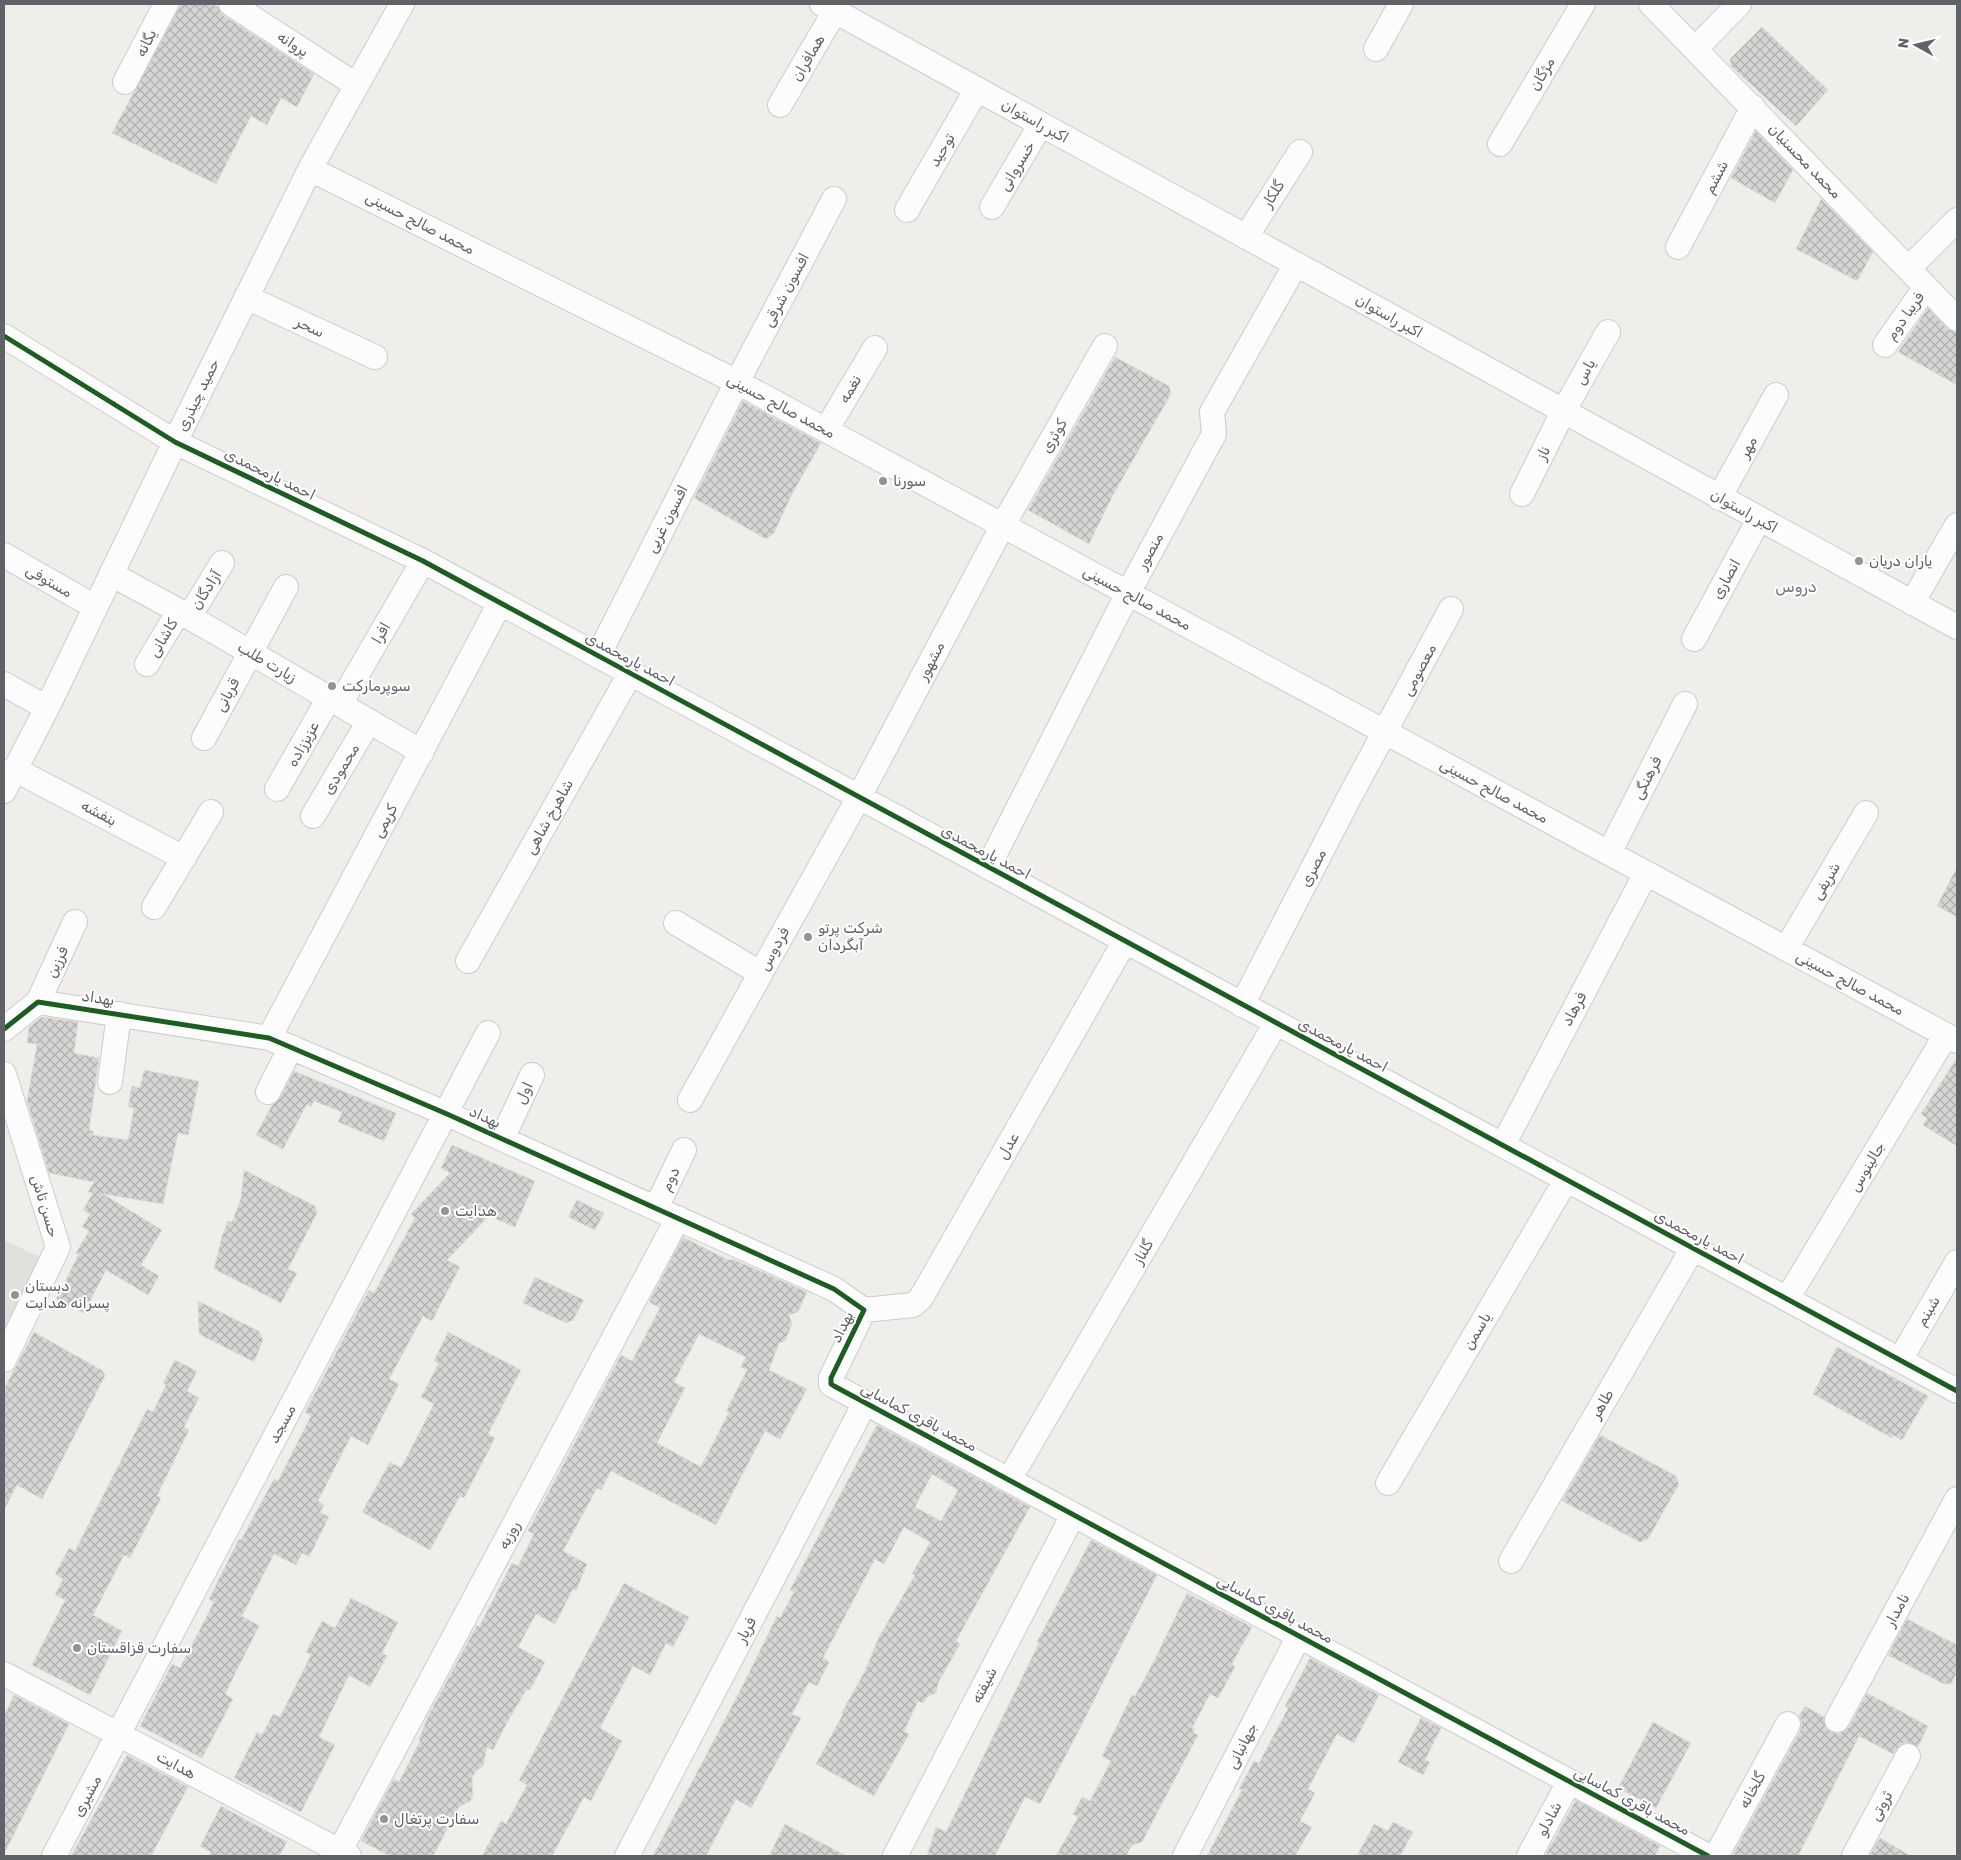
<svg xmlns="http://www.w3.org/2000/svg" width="1961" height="1860" font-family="Rubik,Vazirmatn,sans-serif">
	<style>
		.education { fill: #e2e0da }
		.building { fill: url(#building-cross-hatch); stroke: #deddd9; fill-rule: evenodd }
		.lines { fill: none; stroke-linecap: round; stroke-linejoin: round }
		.minor-casing { stroke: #cbcccc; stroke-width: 26 }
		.minor { stroke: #fdfcfc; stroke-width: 24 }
		.cycleway-casing { stroke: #fff; stroke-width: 8 }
		.cycleway { stroke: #1b5e20; stroke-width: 5 }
		.poi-dot { fill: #919496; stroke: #fff; stroke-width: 2 }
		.labels { text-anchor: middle; stroke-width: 4; stroke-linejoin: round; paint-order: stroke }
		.street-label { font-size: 15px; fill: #5f6368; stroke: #fff }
		.poi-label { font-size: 15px; fill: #5f6368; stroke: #fff; text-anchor: start }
		.neighbourhood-label { font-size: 16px; fill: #70757a; stroke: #fff }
	</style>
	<defs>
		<pattern id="building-cross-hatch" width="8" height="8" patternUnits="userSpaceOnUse" patternTransform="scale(1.25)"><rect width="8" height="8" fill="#d6d5d3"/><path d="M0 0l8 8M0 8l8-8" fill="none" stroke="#b1b0af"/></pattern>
	</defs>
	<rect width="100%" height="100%" fill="#efeeea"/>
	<path class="education" d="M4,1240L44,1259L10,1330H4Z"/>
	<path class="building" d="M181,4H212L218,7L224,16L314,74L297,107L281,98L267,125L251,116L216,184L112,133Z
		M1762,27L1828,90L1796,126L1731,66L1730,59Z
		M1756,131L1793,170L1775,203L1731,178Z
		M1821,199L1873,252L1857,281L1796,249Z
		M1928,308L1948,329L1957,332V385L1898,352Z
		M1115,357L1169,386L1171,394L1114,493L1089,544L1028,510Z
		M743,401L821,443L792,494L774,533L766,539L694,498Z
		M1957,867V917L1937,906Z
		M42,1017L78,1022L74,1053L99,1058L89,1130L93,1131V1135L128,1140L134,1108L128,1107L132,1086L140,1088L144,1070L199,1081L188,1135L178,1133L163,1204L103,1194L162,1230L141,1265L159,1276L148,1295L106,1270L84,1313L56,1299L79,1254L76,1253L89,1231L82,1227L90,1214L83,1210L93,1193L88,1192L94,1182L49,1173L27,1101L37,1044L27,1043L29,1027Z
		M1957,1058V1146L1923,1125L1927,1118L1921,1114Z
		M294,1071L396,1113L384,1141L338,1122L342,1112L314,1101L311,1107L307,1104L283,1149L256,1135L272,1105L280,1098Z
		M452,1145L535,1181L515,1227L489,1216L447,1260L460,1267L432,1321L423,1316L389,1379L399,1384L368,1445L351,1436L318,1501L324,1505L320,1512L329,1517L309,1557L302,1553L296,1565L274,1554L242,1616L259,1626L225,1694L233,1699L202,1758L140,1726L172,1664L180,1668L214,1602L209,1599L239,1539L241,1540L274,1479L278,1481L311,1416L305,1412L369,1290L374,1293L415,1218L411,1214L450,1173L441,1168Z
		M244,1170L315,1206L317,1213L288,1269L297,1273L281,1303L214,1269L222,1236L228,1221L232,1222L241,1198Z
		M577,1200L604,1213L595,1230L568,1217Z
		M683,1237L728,1260L733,1259L807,1292L798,1312L789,1315L792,1324L785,1341L779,1343L769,1370L807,1389L780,1439L765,1431L716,1525L611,1471L601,1490L597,1488L563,1551L587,1564L576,1591L573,1589L555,1624L536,1614L518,1647L545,1662L530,1690L527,1689L509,1719L493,1750L487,1747L483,1766L476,1771L472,1778L473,1796L470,1801L459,1807L433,1856H390L361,1841L394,1779L399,1782L420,1741L419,1739L428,1716L477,1625L479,1627L512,1563L518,1566L534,1534L528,1531L621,1355L632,1361L660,1308L649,1302ZM699,1334L746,1357L741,1367L747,1370L726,1411L729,1412L701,1467L657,1443L685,1388L674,1382Z
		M535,1277L584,1300L573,1320L566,1323L523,1303Z
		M198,1301L259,1331L263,1340L254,1362L199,1334Z
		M34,1332L103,1371L105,1376L42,1499L17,1485L4,1510V1389Z
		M448,1332L521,1370L488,1434L495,1438L464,1498L460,1496L430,1550L362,1512L390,1462L401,1468L434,1404L421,1397L439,1363L434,1361Z
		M1837,1347L1928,1396L1902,1440L1893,1435L1892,1438L1813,1394Z
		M175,1360L197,1371L187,1391L199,1398L184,1427L189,1430L157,1496L161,1498L130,1558L124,1555L93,1615L122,1631L90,1695L32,1665L65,1600L55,1595L63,1579L55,1574L69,1548L75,1551L147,1409L153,1412L166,1385L163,1383Z
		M877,1425L1030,1507L956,1641L960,1644L938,1683L936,1693L928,1696L923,1703L918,1701L904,1731L909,1734L874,1796L816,1764L843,1714L842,1712L865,1671L879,1637L915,1575L912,1574L930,1542L904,1527L884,1564L875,1559L823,1658L829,1662L817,1686L809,1682L792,1714L801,1718L751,1808L736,1799L706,1856H653L742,1687L777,1616L780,1618L794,1592L790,1590ZM932,1474L958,1490L941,1521L915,1507Z
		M1600,1435L1676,1476L1679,1484L1648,1539L1640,1542L1562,1501Z
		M1091,1540L1157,1575L1075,1738L1040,1804L1025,1797L995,1856H927L936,1827L946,1832L1039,1643L1037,1642Z
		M624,1583L689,1617L673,1647L666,1643L650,1675L633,1666L600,1728L622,1741L591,1801L584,1797L552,1856H482L501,1821L506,1824L527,1785L519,1780Z
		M1187,1593L1252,1627L1232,1664L1235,1667L1218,1698L1210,1694L1192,1728L1195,1729L1193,1733L1198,1735L1142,1842L1132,1845L1126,1856H1056L1078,1817L1073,1814L1082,1797L1090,1801L1111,1761L1102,1756L1132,1695L1135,1696L1153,1663Z
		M351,1598L398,1622L382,1653L387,1656L370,1687L349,1675L319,1737L335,1745L301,1812L234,1778L257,1732L262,1735L273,1714L280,1717L311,1655L306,1652L322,1621L335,1628Z
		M1907,1619L1957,1645V1673L1951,1684H1944L1888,1655Z
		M1310,1658L1379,1695L1354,1743L1337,1734L1308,1789L1315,1793L1300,1821L1312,1827L1295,1856H1207L1242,1790L1239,1789L1254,1761L1259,1763L1288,1708L1285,1706Z
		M1867,1693L1928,1726L1918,1747L1908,1742L1901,1744L1893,1754L1859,1736L1798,1856H1738L1733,1854L1800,1731L1802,1723L1799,1716L1805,1706L1824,1717L1826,1728L1831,1732L1838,1734L1849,1727Z
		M14,1695L69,1724L4,1854V1716Z
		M1421,1718L1441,1728L1425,1760L1430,1762L1423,1775L1398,1762Z
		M1653,1722L1691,1743L1656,1808L1618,1788Z
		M127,1755L188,1787L151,1856H71Z
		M1576,1800L1660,1846L1655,1856H1545Z
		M221,1806L287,1842L279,1856H209L211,1852L200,1846Z
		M1393,1822L1413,1832L1400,1856H1357L1374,1824L1388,1831Z
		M785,1824L847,1856H769Z
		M1880,1838L1911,1856H1869Z"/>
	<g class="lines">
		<defs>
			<path id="minor" d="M231,4L356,85
				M822,4L1957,627
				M1651,4L1957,319
				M1696,48L1739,4
				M1376,49L1401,4
				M125,82L166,4
				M780,105L835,11
				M1500,144L1583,4
				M310,169L737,382L1957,1041
				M992,207L1041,124
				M907,210L977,89
				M1246,237L1300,152
				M1678,247L1753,107
				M1909,268L1957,220
				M246,297L375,357
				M4,336L175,442L423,561L1957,1391
				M1885,345L1926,287
				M826,430L875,348
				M1522,494L1563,412L1608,332
				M1719,498L1776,395
				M4,555L95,607
				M111,574L179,611L422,752
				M1912,603L1957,525
				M189,617L222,563
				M1694,639L1759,519
				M598,656L737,382L834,199
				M147,664L179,611
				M4,684L47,708
				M340,704L423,561
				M204,738L286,587
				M14,769L184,858
				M277,789L329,698
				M4,791L47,708L175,442L310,169L402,4
				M313,816L369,721
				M1609,853L1685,704
				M988,867L1128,593L1214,434L1212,412L1296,264
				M154,907L211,812
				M676,923L760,973
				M1786,949L1866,813
				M468,961L630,674
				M38,1002L75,922
				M1242,1005L1350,796L1451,609
				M4,1029L38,1002L269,1038L447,1114L834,1289L864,1310L831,1378V1384L834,1386L1708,1856
				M269,1038L500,603
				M4,1074L58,1247L4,1360
				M110,1082L119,1014
				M268,1092L291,1047
				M690,1100L859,797L1003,525L1105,346
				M502,1139L532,1075
				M1503,1145L1646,873
				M656,1208L684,1150
				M1787,1299L1946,1035
				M864,1310L913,1305L921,1298L1125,941
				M1900,1360L1957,1262
				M1009,1480L1276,1023
				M1388,1483L1566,1180
				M1511,1561L1693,1248
				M4,1674L349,1856
				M1837,1720L1957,1499
				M54,1856L488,1033
				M337,1856L678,1218
				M627,1856L865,1403
				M895,1856L1073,1515
				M1185,1856L1299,1636
				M1529,1856L1569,1782
				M1716,1856L1788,1724
				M1854,1856L1908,1756"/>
		</defs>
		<use href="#minor" class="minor-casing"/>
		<use href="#minor" class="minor"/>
		<defs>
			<path id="cycleway" d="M4,336L175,442L423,561L1957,1391
				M4,1029L38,1002L269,1038L447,1114L834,1289L864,1310L831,1378V1384L834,1386L1708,1856"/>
		</defs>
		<use href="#cycleway" class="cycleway-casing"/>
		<use href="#cycleway" class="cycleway"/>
	</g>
	<g class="poi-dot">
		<circle cx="883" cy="481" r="5"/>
		<circle cx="1859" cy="561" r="5"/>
		<circle cx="332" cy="686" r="5"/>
		<circle cx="808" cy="937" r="5"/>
		<circle cx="445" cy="1211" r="5"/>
		<circle cx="15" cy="1295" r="5"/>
		<circle cx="77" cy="1648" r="5"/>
		<circle cx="384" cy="1819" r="5"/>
	</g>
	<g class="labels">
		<g class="street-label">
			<text transform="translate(146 43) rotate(-63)" y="5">یگانه</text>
			<text transform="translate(293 44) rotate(33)" y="5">پروانه</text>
			<text transform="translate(808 58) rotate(-60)" y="5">همافران</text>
			<text transform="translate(1542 74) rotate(-60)" y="5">مژگان</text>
			<text transform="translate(1035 121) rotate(29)" y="5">اکبر راستوان</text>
			<text transform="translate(942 150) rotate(-60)" y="5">توحید</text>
			<text transform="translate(1805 161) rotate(46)" y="5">محمد محسنیان</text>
			<text transform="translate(1017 166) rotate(-59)" y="5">خسروانی</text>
			<text transform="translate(1716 177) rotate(-62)" y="5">ششم</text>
			<text transform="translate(1273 194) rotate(-58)" y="5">گلکار</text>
			<text transform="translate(420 223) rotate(27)" y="5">محمد صالح حسینی</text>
			<text transform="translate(786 290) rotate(-62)" y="5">افسون شرقی</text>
			<text transform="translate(1389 316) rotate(29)" y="5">اکبر راستوان</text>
			<text transform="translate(1905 316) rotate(-55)" y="5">فریبا دوم</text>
			<text transform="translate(310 327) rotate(25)" y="5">سحر</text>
			<text transform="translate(1585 372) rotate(-61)" y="5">یاس</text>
			<text transform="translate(850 389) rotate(-59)" y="5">نغمه</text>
			<text transform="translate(198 395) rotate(-64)" y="5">حمید چیذری</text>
			<text transform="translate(781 406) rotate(28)" y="5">محمد صالح حسینی</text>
			<text transform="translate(1054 436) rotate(-60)" y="5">کوثری</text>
			<text transform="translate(1748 447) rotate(-61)" y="5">مهر</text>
			<text transform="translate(1543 453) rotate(-63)" y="5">ناز</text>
			<text transform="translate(270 474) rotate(26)" y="5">احمد یارمحمدی</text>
			<text transform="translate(1744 511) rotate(29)" y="5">اکبر راستوان</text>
			<text transform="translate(667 519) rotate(-63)" y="5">افسون غربی</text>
			<text transform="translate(1150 551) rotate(-61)" y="5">منصور</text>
			<text transform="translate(1726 579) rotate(-61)" y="5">انصاری</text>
			<text transform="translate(49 581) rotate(30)" y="5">مستوفی</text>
			<text transform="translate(206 590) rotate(-58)" y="5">آزادگان</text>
			<text transform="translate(1137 598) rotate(28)" y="5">محمد صالح حسینی</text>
			<text transform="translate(381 633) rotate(-60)" y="5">افرا</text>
			<text transform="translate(163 638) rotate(-59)" y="5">کاشانی</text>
			<text transform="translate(630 659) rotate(28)" y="5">احمد یارمحمدی</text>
			<text transform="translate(931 661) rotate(-62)" y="5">مشهور</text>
			<text transform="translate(267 662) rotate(30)" y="5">زیارت طلب</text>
			<text transform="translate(1419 670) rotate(-62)" y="5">معصومی</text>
			<text transform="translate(227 695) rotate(-62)" y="5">قربانی</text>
			<text transform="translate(303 744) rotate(-61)" y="5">عزیززاده</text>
			<text transform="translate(341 769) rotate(-59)" y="5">محمودی</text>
			<text transform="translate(1647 778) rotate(-63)" y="5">فرهنگی</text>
			<text transform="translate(1494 791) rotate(28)" y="5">محمد صالح حسینی</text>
			<text transform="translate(99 813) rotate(28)" y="5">بنفشه</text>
			<text transform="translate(549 817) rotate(-61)" y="5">شاهرخ شاهی</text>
			<text transform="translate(385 821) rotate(-62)" y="5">کریمی</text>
			<text transform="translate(986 852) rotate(28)" y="5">احمد یارمحمدی</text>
			<text transform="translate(1313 868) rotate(-63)" y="5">مصری</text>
			<text transform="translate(1826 881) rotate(-59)" y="5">شریفی</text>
			<text transform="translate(774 949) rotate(-61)" y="5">فردوس</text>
			<text transform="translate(57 962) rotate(-65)" y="5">فرزین</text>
			<text transform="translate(1850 983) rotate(28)" y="5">محمد صالح حسینی</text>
			<text transform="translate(98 998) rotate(8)" y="5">بهداد</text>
			<text transform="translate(1574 1009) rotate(-62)" y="5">فرهاد</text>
			<text transform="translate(1343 1045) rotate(28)" y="5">احمد یارمحمدی</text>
			<text transform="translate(524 1093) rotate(-65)" y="5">اول</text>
			<text transform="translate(485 1117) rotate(24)" y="5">بهداد</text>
			<text transform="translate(1008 1146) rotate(-60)" y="5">عدل</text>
			<text transform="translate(1867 1167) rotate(-59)" y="5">جالینوس</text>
			<text transform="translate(670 1179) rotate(-64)" y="5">دوم</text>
			<text transform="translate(45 1206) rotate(73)" y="5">حسن تاش</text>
			<text transform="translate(1699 1237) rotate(28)" y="5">احمد یارمحمدی</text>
			<text transform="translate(1143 1252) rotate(-60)" y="5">گلناز</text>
			<text transform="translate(1928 1311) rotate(-59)" y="5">شبنم</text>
			<text transform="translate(842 1327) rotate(-64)" y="5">بهداد</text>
			<text transform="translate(1477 1331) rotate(-59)" y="5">یاسمن</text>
			<text transform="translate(1602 1404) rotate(-60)" y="5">طاهر</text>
			<text transform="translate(919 1417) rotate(28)" y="5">محمد باقری کماسایی</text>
			<text transform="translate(282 1424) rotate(-62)" y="5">مسجد</text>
			<text transform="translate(509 1535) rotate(-62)" y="5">روزبه</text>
			<text transform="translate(1275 1609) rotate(28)" y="5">محمد باقری کماسایی</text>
			<text transform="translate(1897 1610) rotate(-61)" y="5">نامدار</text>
			<text transform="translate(746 1630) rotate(-62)" y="5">فریار</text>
			<text transform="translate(984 1685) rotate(-62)" y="5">شیفته</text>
			<text transform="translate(1242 1746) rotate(-63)" y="5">جهانبانی</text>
			<text transform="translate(176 1765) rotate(28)" y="5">هدایت</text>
			<text transform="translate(1752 1790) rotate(-61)" y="5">گلخانه</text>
			<text transform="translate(87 1796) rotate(-62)" y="5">مشیری</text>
			<text transform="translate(1632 1801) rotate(28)" y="5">محمد باقری کماسایی</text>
			<text transform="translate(1881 1806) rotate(-62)" y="5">ثروتی</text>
			<text transform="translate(1549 1819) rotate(-62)" y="5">شادلو</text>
		</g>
		<g class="poi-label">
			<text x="893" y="486">سورنا</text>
			<text x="1869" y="566">یاران دریان</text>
			<text x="342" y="691">سوپرمارکت</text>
			<text x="818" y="933">شرکت پرتو<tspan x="818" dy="17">آبگردان</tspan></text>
			<text x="455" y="1216">هدایت</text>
			<text x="25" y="1291">دبستان<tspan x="25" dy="17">پسرانه هدایت</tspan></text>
			<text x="87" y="1653">سفارت قزاقستان</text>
			<text x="394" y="1824">سفارت پرتغال</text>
		</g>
		<g class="neighbourhood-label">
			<text x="1796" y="592">دروس</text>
		</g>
	</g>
	<rect width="1961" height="1860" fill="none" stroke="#5f6368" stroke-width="10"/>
	<g transform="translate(1916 45) rotate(278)" stroke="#ffffff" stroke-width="4" paint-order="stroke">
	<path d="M0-4L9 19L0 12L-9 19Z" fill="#5f6368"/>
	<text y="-8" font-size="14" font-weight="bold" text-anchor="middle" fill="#5f6368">N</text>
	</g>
</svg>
